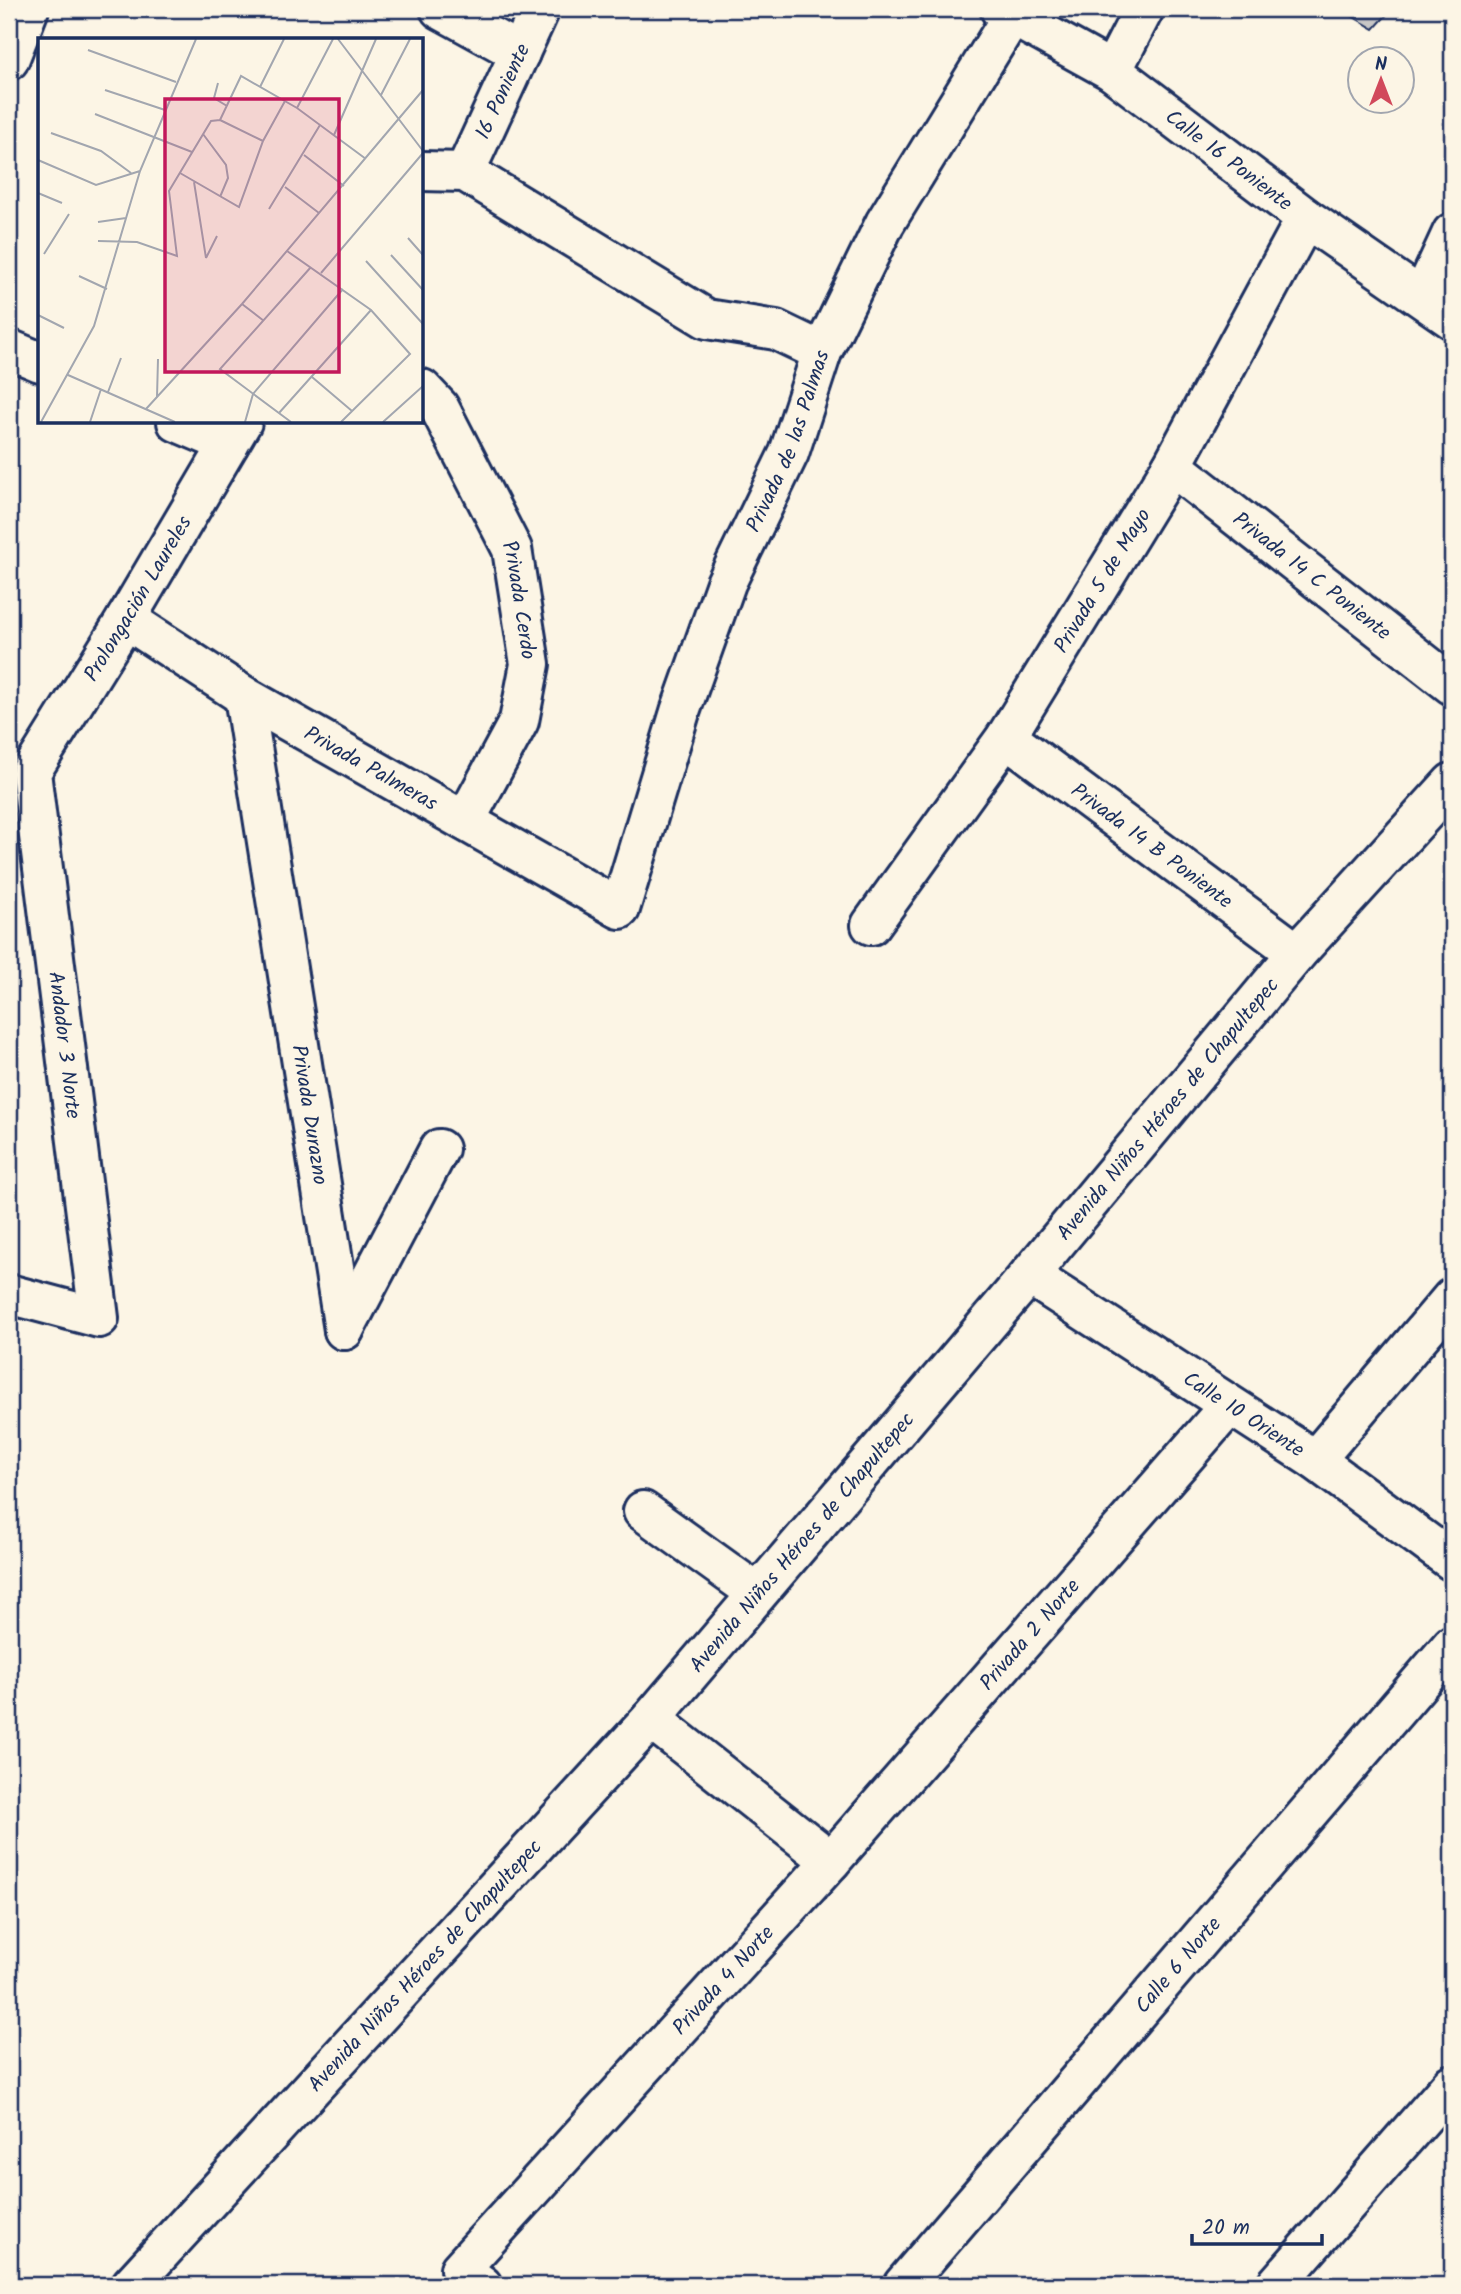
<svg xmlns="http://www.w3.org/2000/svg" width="1461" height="2294" font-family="Kalam,sans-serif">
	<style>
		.building { fill: #c8c7c6; stroke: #1b2f5e; stroke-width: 2 }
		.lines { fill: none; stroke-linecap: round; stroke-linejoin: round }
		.minor-casing { stroke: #1b2f5e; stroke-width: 44 }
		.minor { stroke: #fcf5e5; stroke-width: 38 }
		.labels { text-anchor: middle; stroke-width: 6; stroke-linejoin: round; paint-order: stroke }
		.street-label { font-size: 21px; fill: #1b2f5e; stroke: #fcf5e5 }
		.inset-road { fill: none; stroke: #a2a6af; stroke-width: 2 }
		.view { fill: #c2185b; fill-opacity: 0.15; stroke: #c2185b; stroke-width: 3.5 }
		.inset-edge { fill: none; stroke: #1b2f5e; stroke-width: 3.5 }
	</style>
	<rect width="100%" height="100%" fill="#fcf5e5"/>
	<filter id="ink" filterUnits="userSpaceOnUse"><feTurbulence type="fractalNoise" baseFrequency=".0143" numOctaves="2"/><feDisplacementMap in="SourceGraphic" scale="14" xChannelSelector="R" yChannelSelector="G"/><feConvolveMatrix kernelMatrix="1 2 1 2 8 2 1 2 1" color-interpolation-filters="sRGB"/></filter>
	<g filter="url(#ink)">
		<path class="building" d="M1340,9H1392L1374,29Z"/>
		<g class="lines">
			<defs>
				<g id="minor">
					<path d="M440,9L520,53"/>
					<path id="s1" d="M1000,9L1112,71L1306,218L1452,319"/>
					<path d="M9,60L29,9"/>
					<path d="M1112,71L1144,9"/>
					<path d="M422,171L465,172L707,319L776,330L822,352"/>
					<path id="s2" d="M465,172L540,9"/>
					<path d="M1423,296L1452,233"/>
					<path d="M9,349L40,362"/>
					<path id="s3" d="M422,389L439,407L512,549L530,664L519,721L465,821"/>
					<path d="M177,422L229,444"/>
					<path id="s4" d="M1172,466L1452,685"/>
					<path id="s5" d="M126,619L244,696L620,909L680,712L726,583L789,453L822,352L885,223L1012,16"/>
					<path id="s6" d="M244,696L344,1330"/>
					<path id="s7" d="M1006,737L1297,953"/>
					<path id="s8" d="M871,925L1006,737L1172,466L1306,218"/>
					<path id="s9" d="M1029,1275L1315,1460L1452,1561"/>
					<path id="s10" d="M9,1294L99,1318L31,772L126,619L242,422"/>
					<path d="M344,1330L439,1149"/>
					<path d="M1315,1460L1452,1298"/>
					<path d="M643,1511L757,1593"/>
					<path d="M651,1719L831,1861"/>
					<path id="s11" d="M131,2285L651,1719L1029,1275L1297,953L1452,783"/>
					<path id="s12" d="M482,2285L460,2269L831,1861L1229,1406"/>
					<path id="s13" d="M903,2285L1452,1645"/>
					<path d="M1276,2285L1452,2084"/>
				</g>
			</defs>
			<use href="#minor" class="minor-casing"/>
			<use href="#minor" class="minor"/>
		</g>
	</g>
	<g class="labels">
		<g class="street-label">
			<text dy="7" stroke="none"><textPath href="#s2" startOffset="89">16 Poniente</textPath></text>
			<text dy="7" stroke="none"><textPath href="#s1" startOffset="275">Calle 16 Poniente</textPath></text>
			<text dy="7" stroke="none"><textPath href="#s5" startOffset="1071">Privada de las Palmas</textPath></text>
			<text dy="7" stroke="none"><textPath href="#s4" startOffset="178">Privada 14 C Poniente</textPath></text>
			<text dy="7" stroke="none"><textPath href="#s8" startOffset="415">Privada 5 de Mayo</textPath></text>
			<text dy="7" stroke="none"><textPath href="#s10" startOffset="847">Prolongación Laureles</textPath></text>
			<text dy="7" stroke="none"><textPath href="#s3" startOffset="236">Privada Cerdo</textPath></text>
			<text dy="7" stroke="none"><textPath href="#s5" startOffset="287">Privada Palmeras</textPath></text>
			<text dy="7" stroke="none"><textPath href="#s7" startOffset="182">Privada 14 B Poniente</textPath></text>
			<text transform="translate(65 1045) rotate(83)" y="7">Andador 3 Norte</text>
			<text dy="7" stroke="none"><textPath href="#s11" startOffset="1568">Avenida Niños Héroes de Chapultepec</textPath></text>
			<text dy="7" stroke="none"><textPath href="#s6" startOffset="424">Privada Durazno</textPath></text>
			<text dy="7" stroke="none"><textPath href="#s9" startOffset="256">Calle 10 Oriente</textPath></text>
			<text dy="7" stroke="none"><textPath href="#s11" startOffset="1001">Avenida Niños Héroes de Chapultepec</textPath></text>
			<text dy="7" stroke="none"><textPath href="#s12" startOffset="880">Privada 2 Norte</textPath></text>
			<text dy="7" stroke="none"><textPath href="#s13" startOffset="422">Calle 6 Norte</textPath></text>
			<text dy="7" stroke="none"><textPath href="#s11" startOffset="434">Avenida Niños Héroes de Chapultepec</textPath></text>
			<text dy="7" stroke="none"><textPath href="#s12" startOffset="418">Privada 4 Norte</textPath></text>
		</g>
	</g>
	<g transform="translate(38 38)">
		<rect width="385" height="385" fill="#fcf5e5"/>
		<path class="inset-road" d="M300,1L385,113M50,12L138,44M180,45L176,60L189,68M222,49L246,1M67,52L127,72M343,57L372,1M259,70L295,1M57,76L154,114M182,82L203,38L259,70L328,121M182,82L225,103M13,95L63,113L93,135M165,96L188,127L190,140L182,159M296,97L338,1M266,117L306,148M0,122L58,147L102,133M142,135L201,169L225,103L247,63M156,144L168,220M247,149L281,175M0,155L24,165M231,171L282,87M60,184L88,180M370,200L385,217M60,203L99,204L139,218L131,153L173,83L182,82M249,213L333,272L372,316L303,384M6,216L31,176M353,217L385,252M168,220L179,198M328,223L385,286M283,235L385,115M41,238L69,251M204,266L226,283M0,277L26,290M30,337L137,384M274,339L314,373M70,354L83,320M119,359L120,321M108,371L204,266L385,52M241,375L333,272M3,384L56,288L102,133L158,1M52,384L63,351M207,384L215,356L305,251M253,384L182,331L273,229M345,384L385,348"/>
		<path class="view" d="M127,61H301V334H127Z"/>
		<rect width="385" height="385" class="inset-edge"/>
	</g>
	<rect width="1461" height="2294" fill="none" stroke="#fcf5e5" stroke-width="35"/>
	<rect x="18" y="18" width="1426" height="2259" fill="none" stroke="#1b2f5e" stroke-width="2.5" filter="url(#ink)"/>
	<g transform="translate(1381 80)"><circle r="33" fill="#fcf5e5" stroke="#a2a6af" stroke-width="2"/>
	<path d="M0-5L12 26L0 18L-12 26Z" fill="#d1495b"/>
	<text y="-10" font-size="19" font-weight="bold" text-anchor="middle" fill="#1b2f5e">N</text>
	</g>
	<path d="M1192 2234v10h130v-10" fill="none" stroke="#1b2f5e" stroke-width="3.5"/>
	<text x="1202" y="2234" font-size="21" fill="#1b2f5e" stroke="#fcf5e5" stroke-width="5" paint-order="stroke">20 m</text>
</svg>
